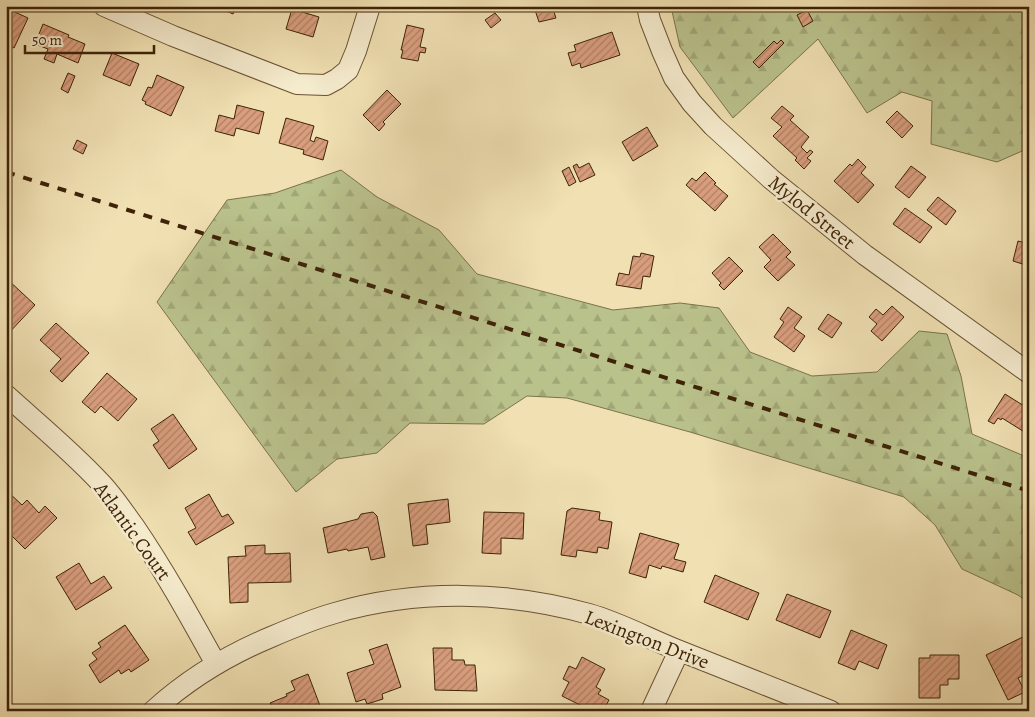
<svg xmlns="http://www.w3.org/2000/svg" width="1035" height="717" font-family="Alegreya,serif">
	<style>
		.forest { fill: url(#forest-firs); stroke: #7c724a }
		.building { fill: url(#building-hatch); stroke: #3e2308 }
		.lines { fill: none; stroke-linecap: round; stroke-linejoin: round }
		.street-casing { stroke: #6a5232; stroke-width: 22 }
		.street { stroke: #f5ebcd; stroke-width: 20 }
		.rail { stroke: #3e2308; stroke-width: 4; stroke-dasharray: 9 9; stroke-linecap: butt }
		.labels { text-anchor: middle; stroke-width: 5; stroke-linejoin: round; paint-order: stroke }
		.street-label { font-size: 20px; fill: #3e2308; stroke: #f5ebcd }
	</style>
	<defs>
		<pattern id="forest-firs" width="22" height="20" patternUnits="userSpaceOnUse" patternTransform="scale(1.25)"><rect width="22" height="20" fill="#bac28c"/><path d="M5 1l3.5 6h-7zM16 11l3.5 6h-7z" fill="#a1a677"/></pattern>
		<pattern id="building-hatch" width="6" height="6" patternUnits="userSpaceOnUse" patternTransform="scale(1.25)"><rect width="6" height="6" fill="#d99e7d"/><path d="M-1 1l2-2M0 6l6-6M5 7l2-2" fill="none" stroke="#b18064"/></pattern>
	</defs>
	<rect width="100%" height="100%" fill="#f0e0b2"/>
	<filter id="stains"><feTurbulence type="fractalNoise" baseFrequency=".004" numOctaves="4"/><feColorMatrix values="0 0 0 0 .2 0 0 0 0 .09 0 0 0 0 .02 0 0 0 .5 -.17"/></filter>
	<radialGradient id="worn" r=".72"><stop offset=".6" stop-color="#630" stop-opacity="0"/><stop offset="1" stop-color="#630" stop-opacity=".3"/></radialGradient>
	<path class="forest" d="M677,6H1029V148L997,162L931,144L932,101L902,92L867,113L818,39L733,118L680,47L672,11Z
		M341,170L377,197L439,230L477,274L613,310L680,303L719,308L750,352L812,376L877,372L919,331L947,334L961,376L972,434L1029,458V603L1018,595L962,569L935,525L904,497L690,432L567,398L527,396L484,424L410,423L377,453L337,459L296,492L157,302L227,200L275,193Z"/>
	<path class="building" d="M215,6H237L233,14Z
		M552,6L556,18L539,22L534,7Z
		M6,8L28,18L14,48L6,44Z
		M292,9L319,17L313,37L286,29Z
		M807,10L813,21L803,27L797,15Z
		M495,13L501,20L491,28L485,20Z
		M43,24L69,35L68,37L85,44L78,63L57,54L54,63L44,59L48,49L35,44Z
		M407,25L424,29L420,47L426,48L425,53L420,52L418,61L401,58L403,50H401Z
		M612,32L620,55L581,68L580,63L572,66L568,53L576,51L574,45Z
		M781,40L784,43L759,68L753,62L774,41L777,44Z
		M112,53L139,64L130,86L103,75Z
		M68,73L75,76L68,93L61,89Z
		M157,75L184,87L171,116L145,104L146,102L142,100L148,87L152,88Z
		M387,90L401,104L383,122L385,124L379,131L363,115Z
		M237,105L264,112L259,134L236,128L234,136L215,131L219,115L234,119Z
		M782,106L794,116L790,120L809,137L801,147L807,153L810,150L813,152L807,158L811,161L804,169L795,160L797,158L773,136L782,127L771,118Z
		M897,111L913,126L902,138L886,122Z
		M286,118L314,126L310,140L314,142L316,137L328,141L323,160L303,154L304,150L279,143Z
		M647,127L658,146L633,161L622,142Z
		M77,140L87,145L83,154L73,149Z
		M858,159L866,167L861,173L874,185L858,203L834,181L850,164L852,166Z
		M589,163L595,175L580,182L573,166L577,164L579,168Z
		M911,166L926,177L909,198L895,187Z
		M569,167L576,182L569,186L562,171Z
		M705,172L716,183L714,184L728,196L715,211L686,185L692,178L696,181Z
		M938,197L956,211L946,225L927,210Z
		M905,208L932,227L920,243L893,224Z
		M773,234L791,252L786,257L795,265L778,281L764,267L771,260L759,247Z
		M1018,241L1029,244V266L1013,261Z
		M641,253L654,256L650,277L643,276L641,289L616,285L619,273L629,275L633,256L640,257Z
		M729,257L743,271L724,290L719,285L721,283L712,273Z
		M6,278L35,305L6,336Z
		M892,306L904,317L882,341L871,331L877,324L869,317L876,309L883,315Z
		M788,307L802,317L794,328L805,336L794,352L774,337L784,322L780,319Z
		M828,314L842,323L832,338L818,329Z
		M56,323L89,353L62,382L50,371L61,359L40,340Z
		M107,373L137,399L118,421L101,406L95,413L82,402Z
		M1005,394L1029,409V429L1026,433L1002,418L1001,420L998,418L994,424L988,421Z
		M173,414L197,449L169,469L153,445L159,441L151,429Z
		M6,490L22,505L27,500L39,513L45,506L57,518L25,549L6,530Z
		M209,494L222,517L228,514L234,523L196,545L188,532L196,528L185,508Z
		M448,499L450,522L426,525L428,544L413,546L408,504Z
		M572,508L600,512L599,520L612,522L608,549L598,547L597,553L577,550L576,557L561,555L567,511Z
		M373,512L377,516L385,557L371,560L368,547L348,551L347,549L328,553L323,528L358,519L361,514Z
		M484,512L524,513L523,539L501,538V554L482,553Z
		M640,533L679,544L674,559L686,562L683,572L662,566L661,569L649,565L646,578L629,573Z
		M265,545V554L290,553L291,582L248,583V602L230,603L228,557L246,556L245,546Z
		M79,563L91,584L104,576L112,588L76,610L56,577Z
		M715,575L759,593L748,620L704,602Z
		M787,594L831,611L820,638L776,620Z
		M125,625L149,660L131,672L129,669L121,674L119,670L100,683L89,665L97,659L92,653L101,647L98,643Z
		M851,630L887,645L878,669L859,661L855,670L838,663Z
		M1029,634V673L1018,678L1025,692L1008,700L986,655Z
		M387,644L401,687L382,694L383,699L367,704L365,699L356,702L347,673L374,664L369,650Z
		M433,648H452V660H464L465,665H475L477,691L435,690Z
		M930,655H959V679H948V685H940V698H919V658H930Z
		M582,657L605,669L596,687L601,690L598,694L609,700L603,711H592L562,696L569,682L563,679L569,666L576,669Z
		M308,674L322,711H261L272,706L270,703L287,696L286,694L295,690L291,681Z"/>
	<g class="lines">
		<defs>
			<path id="street" d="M104,6L173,36L297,84L326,85L337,79L348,70L356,51L370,6
				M647,6L650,20L662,51L674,78L692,103L713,126L771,179L865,255L1029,373
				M6,395C37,423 70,450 99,481C112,494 123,511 134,526C164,570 190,617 216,664
				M153,711C188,679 228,655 271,637C292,628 313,619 335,613C417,589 507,591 589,614C621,623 649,639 680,651C730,671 781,691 831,711
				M651,711L679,651"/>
		</defs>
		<use href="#street" class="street-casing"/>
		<use href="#street" class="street"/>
		<path class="rail" d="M6,172L1029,491"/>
	</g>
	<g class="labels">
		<g class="street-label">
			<text transform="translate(812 212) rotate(39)" y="7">Mylod Street</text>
			<text transform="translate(133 531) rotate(54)" y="7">Atlantic Court</text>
			<text transform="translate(647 639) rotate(21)" y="7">Lexington Drive</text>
		</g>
	</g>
	<rect width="1035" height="717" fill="none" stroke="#f0e0b2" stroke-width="25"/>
	<rect x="8" y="8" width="1020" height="702" fill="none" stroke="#3e2308" stroke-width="2.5"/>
	<rect x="12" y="12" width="1010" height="692" fill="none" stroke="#3e2308"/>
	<path d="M25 45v8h129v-8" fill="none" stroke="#3e2308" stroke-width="2.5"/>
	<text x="32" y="45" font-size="15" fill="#3e2308" stroke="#f5ebcd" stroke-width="4" paint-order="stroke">50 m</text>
	<rect width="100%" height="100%" filter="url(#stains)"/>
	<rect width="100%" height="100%" fill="url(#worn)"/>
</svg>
